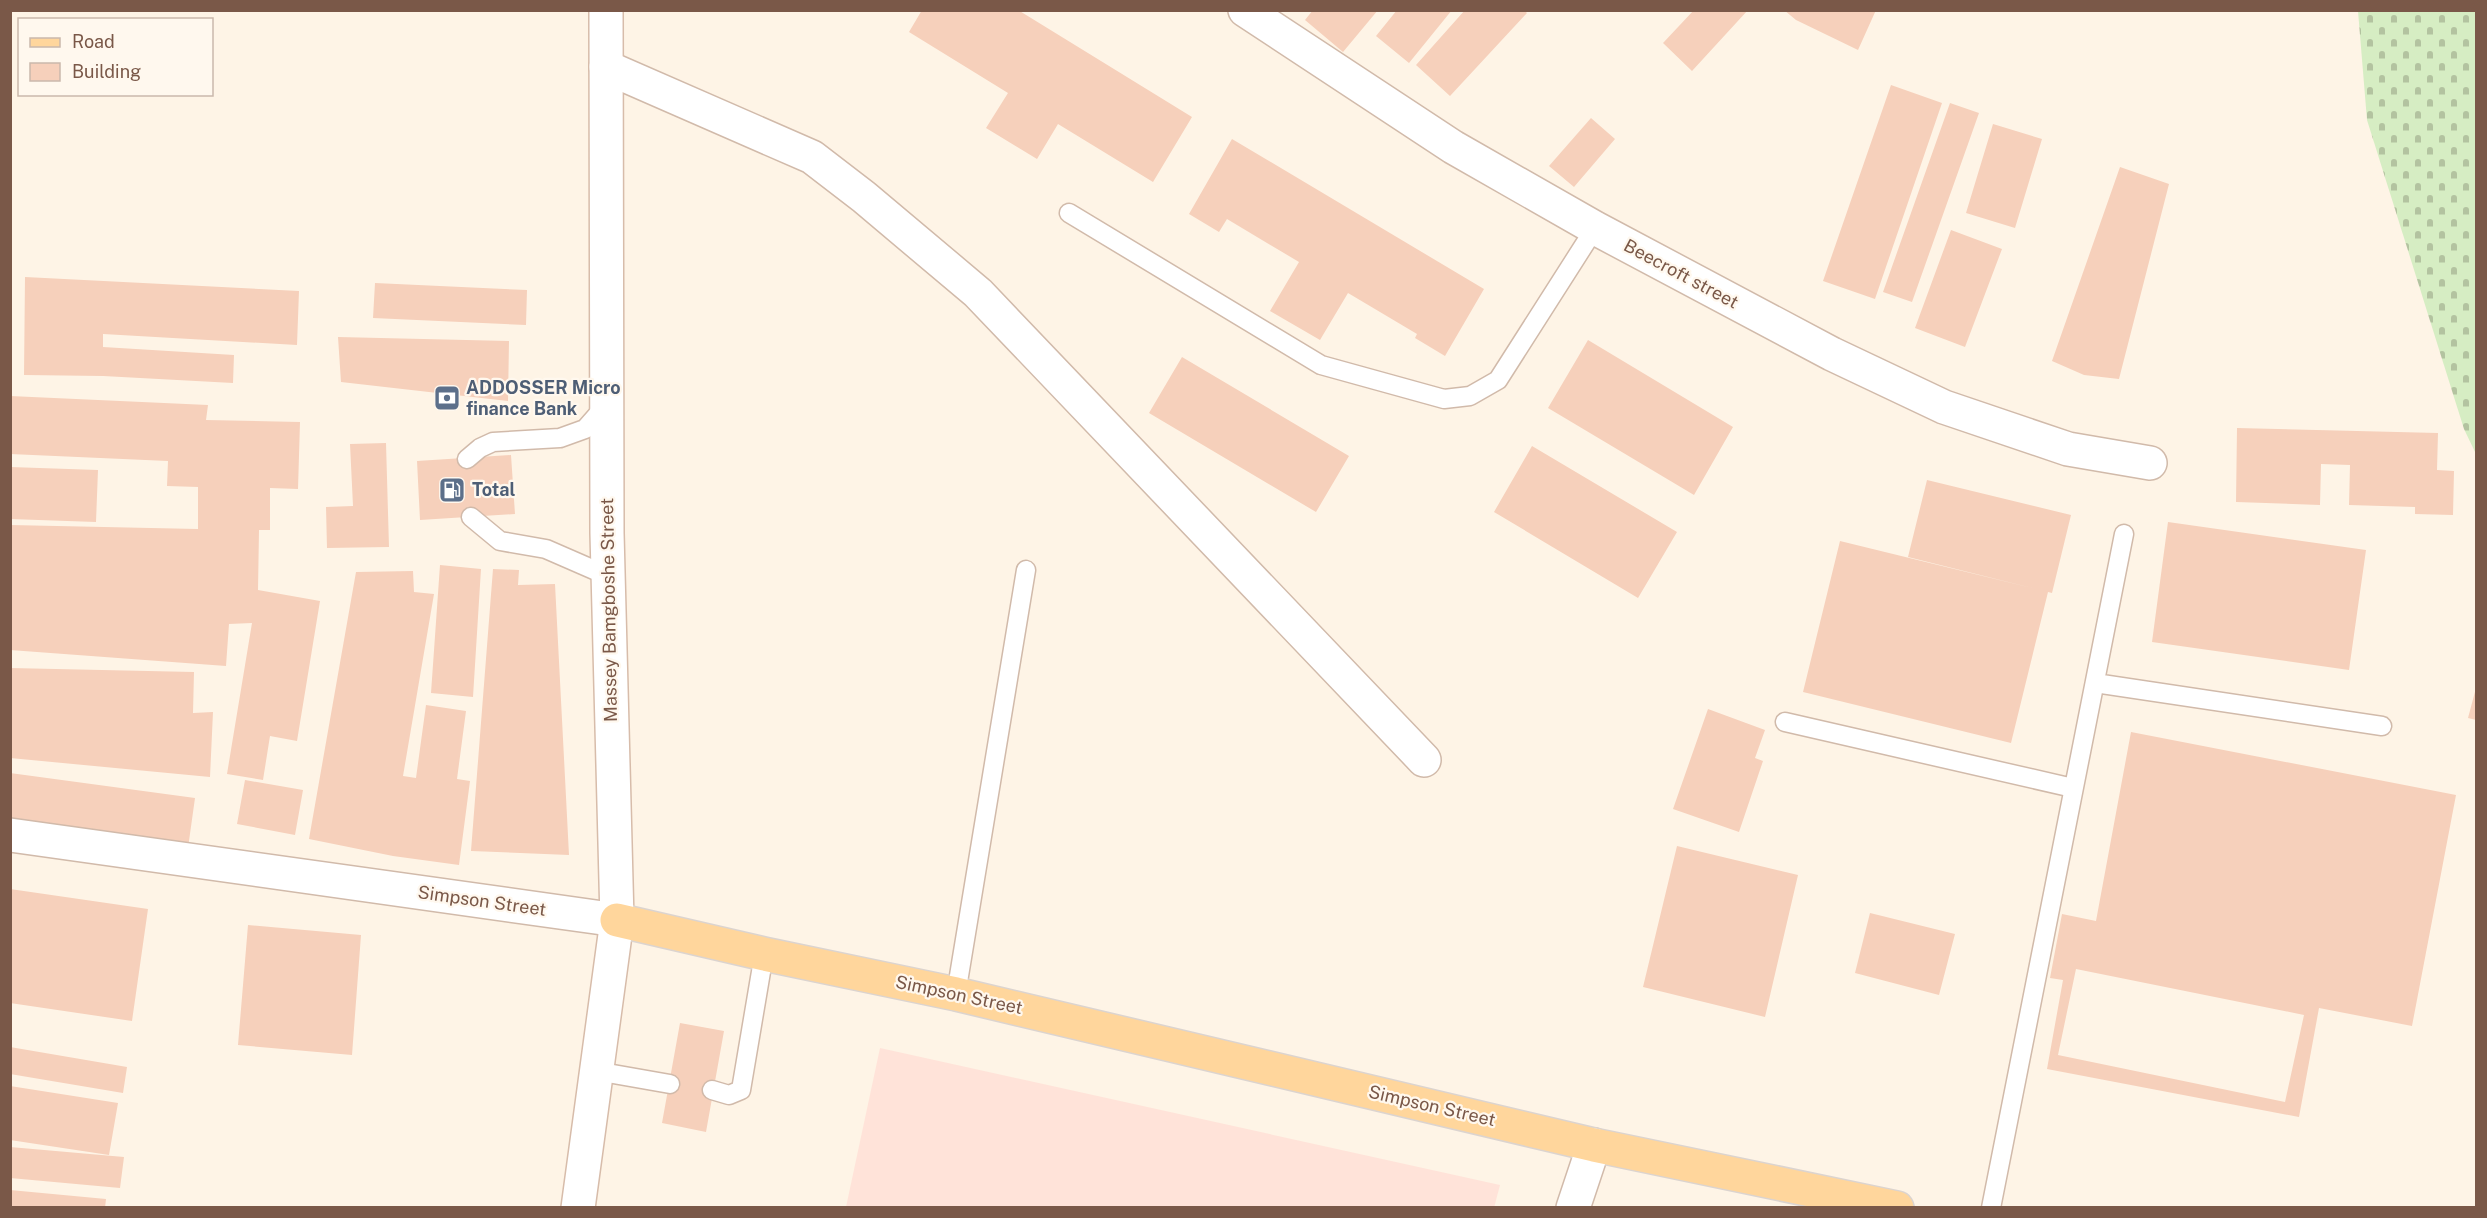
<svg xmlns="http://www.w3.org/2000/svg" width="2487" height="1218" font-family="'Public Sans',sans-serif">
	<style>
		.commercial { fill: #ffe3d9 }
		.cemetery { fill: url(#cemetery-stones) }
		.building { fill: #f6d0bb; fill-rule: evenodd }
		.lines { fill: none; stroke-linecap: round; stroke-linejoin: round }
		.service-casing { stroke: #d1baaa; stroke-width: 21 }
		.minor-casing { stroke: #d1baaa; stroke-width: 36 }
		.secondary-casing { stroke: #d7bcaa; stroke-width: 36 }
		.primary-casing { stroke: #dcd4cf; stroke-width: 36 }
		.service { stroke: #fff; stroke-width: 18 }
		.minor { stroke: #fff; stroke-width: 33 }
		.secondary { stroke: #fff; stroke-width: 33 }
		.primary { stroke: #ffd69c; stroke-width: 33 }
		.labels { text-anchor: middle; stroke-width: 4.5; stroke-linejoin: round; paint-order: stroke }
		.street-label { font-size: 18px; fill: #7a5848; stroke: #fff8ee }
		.service-label { font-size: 18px; font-weight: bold; fill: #4e5e75; stroke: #fff8ee; text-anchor: start }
	</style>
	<defs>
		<pattern id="cemetery-stones" width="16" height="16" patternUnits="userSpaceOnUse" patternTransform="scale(1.5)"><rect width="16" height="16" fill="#d6edc3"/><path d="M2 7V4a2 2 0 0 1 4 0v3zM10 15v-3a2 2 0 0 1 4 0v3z" fill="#b3c3a0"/></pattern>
	</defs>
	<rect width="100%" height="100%" fill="#fef4e6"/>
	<path class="commercial" d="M880,1048L1500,1185L1494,1208L846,1207Z"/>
	<path class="cemetery" d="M2358,11H2476V454L2464,429L2367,120Z"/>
	<path class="building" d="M922,10H1018L1192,117L1153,182L1058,124L1037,159L986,128L1008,93L909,32Z
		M1313,10H1378L1343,52L1305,20Z
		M1397,10H1452L1409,63L1376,36Z
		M1465,10H1524L1527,13L1450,96L1416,65Z
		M1694,10H1748L1692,71L1663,43Z
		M1784,10H1876L1858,50L1796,20Z
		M1891,85L1942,103L1875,299L1823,281Z
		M1950,103L1979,113L1912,302L1883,292Z
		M1591,118L1615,139L1574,187L1549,166Z
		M1993,124L2042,139L2015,228L1966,213Z
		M1232,139L1484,289L1445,356L1415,338L1417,334L1348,293L1320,340L1270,311L1299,262L1227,219L1219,232L1189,214Z
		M2120,167L2169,184L2119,379L2084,375L2052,361Z
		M1951,230L2002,249L1965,347L1915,328Z
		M25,277L299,291L297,345L103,334V347L234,355L233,383L103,376L24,375Z
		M375,283L527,290L526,325L373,318Z
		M338,337L509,341L508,401L341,382Z
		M1588,340L1733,427L1694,495L1548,408Z
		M1182,357L1349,456L1316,512L1149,413Z
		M10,396L208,405L206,420L300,422L298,489L270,488V530H259L258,590L320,601L297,741L270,736L263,780L227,774L252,623L229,624L226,666L10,650V525L198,529V487L167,486L168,461L10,454Z
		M2237,428L2438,433L2437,470L2454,471L2453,515L2415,514V507L2349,505L2350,465L2321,464L2320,505L2236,502Z
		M386,443L389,547L327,548L326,507L353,506L350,444Z
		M1532,446L1677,532L1638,598L1494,512Z
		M511,455L515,514L420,520L417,461Z
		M10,467L98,470L96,522L10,519Z
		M1927,480L2071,515L2052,593L2048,592L2011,743L1803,692L1840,541L2044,591L1908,557Z
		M2168,522L2366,550L2349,670L2152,642Z
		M440,565L481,569L473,697L431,693Z
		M493,569L519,570L518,585L555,584L569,855L471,851Z
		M413,571L414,592L434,594L403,776L416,778L426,705L466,711L457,779L470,781L459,865L393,856L309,839L356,572Z
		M10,668L194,672L193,713L213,712L210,777L10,758Z
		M2476,688V720L2468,718Z
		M1708,709L1765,730L1755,758L1763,761L1739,832L1673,809Z
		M2131,732L2456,795L2412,1026L2319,1008L2299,1117L2047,1069L2063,980L2050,978L2062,914L2096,921ZM2076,969L2304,1015L2285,1102L2058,1055Z
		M10,773L195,798L188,848L10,824Z
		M245,780L303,790L295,835L237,824Z
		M1677,846L1798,875L1765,1017L1643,987Z
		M10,889L148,909L132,1021L10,1003Z
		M1870,913L1955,934L1939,995L1855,973Z
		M248,925L361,935L352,1055L238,1045Z
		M680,1023L724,1031L706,1132L662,1123Z
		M10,1047L127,1067L123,1093L10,1074Z
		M10,1086L118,1103L109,1155L10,1140Z
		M10,1147L124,1157L120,1188L10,1178Z
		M10,1190L106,1199L105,1208H10Z"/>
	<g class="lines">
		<defs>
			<path id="service" d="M1069,213L1321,365L1444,399L1470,396L1498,380L1595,228
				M467,459L480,448L493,442L560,438L585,429L607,404
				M471,517L500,541L546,549L608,576
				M2095,683L2382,726
				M1785,722L2073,788
				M956,994L1026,570
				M596,1071L670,1084
				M712,1090L729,1095L741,1090L764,954
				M1991,1208L2124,534"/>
			<path id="minor" d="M1245,10L1453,147L1595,228L1832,354L1944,407L2068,449L2150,463
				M606,67L812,157L864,197L978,293L1424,760
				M10,835L617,920
				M1573,1208L1594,1145"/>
			<path id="secondary" d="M578,1208L617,920L607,533L606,10"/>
			<path id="primary" d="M617,920L764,954L956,994L1594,1145L1897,1208"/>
		</defs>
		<use href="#service" class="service-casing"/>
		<use href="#minor" class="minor-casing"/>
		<use href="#secondary" class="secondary-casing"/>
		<use href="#primary" class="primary-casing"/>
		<use href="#service" class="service"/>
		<use href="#minor" class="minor"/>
		<use href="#secondary" class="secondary"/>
		<use href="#primary" class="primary"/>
	</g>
	<defs>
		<symbol id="bank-square" viewBox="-11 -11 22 22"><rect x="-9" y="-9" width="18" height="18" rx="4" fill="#5c6f8a" stroke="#fff8ee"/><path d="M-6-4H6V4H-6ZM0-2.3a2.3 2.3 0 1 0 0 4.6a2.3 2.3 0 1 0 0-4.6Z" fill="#fff"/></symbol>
		<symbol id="fuel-square" viewBox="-11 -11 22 22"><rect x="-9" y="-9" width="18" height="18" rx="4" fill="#5c6f8a" stroke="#fff8ee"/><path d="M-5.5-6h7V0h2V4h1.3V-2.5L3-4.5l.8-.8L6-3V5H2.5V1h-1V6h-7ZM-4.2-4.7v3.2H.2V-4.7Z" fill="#fff"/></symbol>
	</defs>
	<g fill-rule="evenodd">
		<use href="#bank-square" x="432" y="383" width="30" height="30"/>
		<use href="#fuel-square" x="437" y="475" width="30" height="30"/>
	</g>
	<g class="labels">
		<g class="street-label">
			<text transform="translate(1681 274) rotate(28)" y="6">Beecroft street</text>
			<text transform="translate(609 610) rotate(-91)" y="6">Massey Bamgboshe Street</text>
			<text transform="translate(482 901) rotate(8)" y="6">Simpson Street</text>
			<text transform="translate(959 995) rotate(12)" y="6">Simpson Street</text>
			<text transform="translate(1432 1106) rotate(13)" y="6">Simpson Street</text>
		</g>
		<g class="service-label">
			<text x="466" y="394">ADDOSSER Micro<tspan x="466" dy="21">finance Bank</tspan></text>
			<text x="472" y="496">Total</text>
		</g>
	</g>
	<rect width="2487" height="1218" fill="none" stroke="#7a5848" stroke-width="24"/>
	<rect x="18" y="18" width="195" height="78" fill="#fff8ee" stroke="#cab8ac" stroke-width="1.5"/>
	<rect x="30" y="38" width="30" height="9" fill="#ffd69c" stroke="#cab8ac" stroke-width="1.5"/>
	<text x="72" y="48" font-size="18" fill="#7a5848">Road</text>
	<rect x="30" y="63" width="30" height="18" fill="#f6d0bb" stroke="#cab8ac" stroke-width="1.5"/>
	<text x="72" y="78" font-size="18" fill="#7a5848">Building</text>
</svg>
